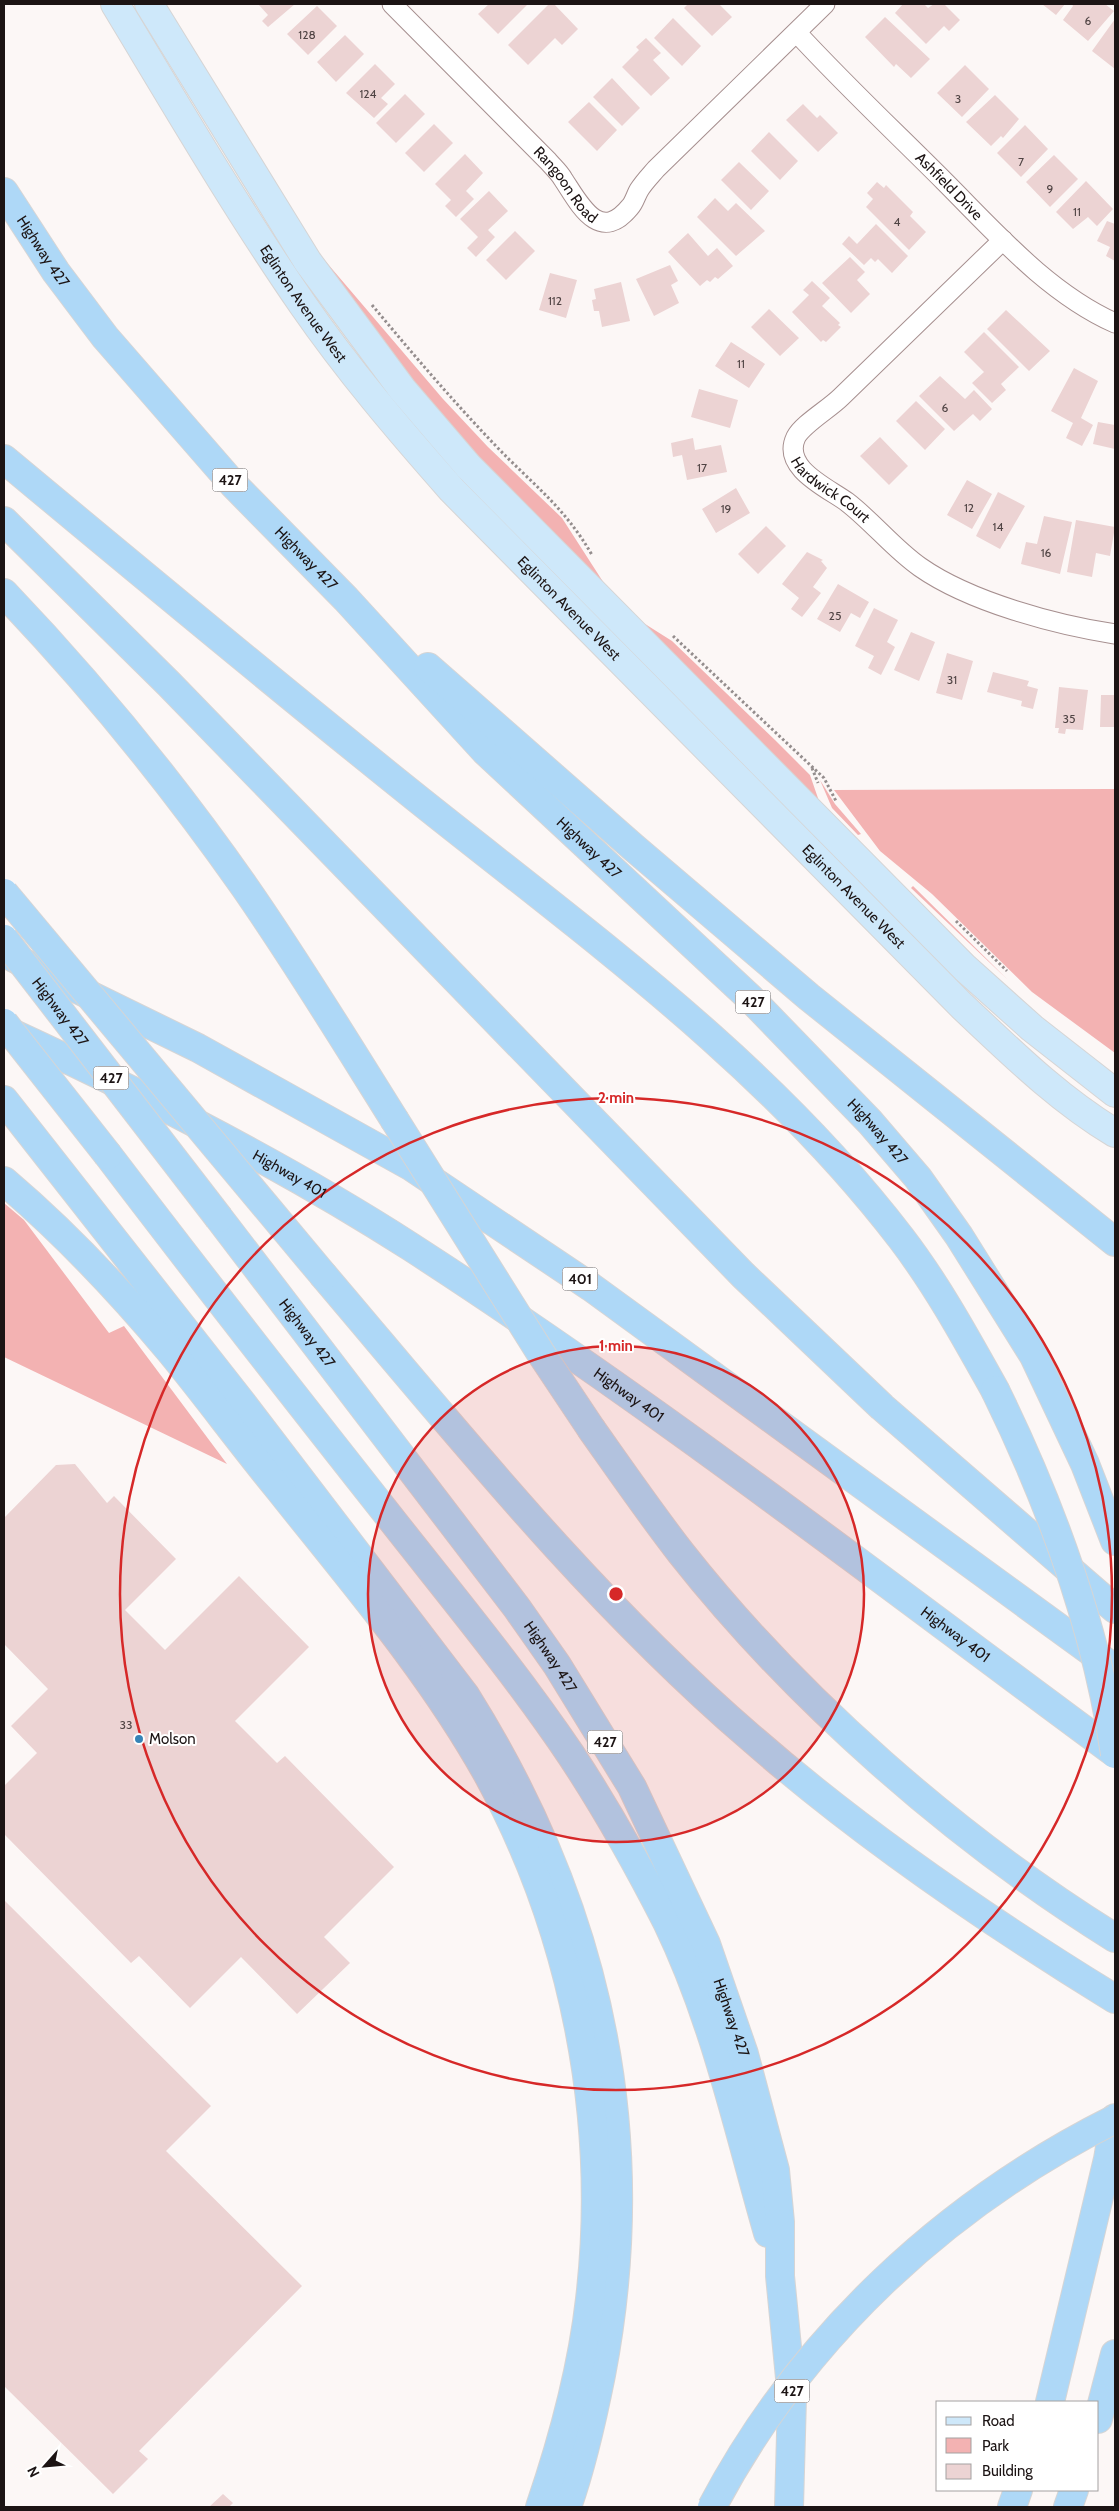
<svg xmlns="http://www.w3.org/2000/svg" width="1119" height="2511" font-family="Cabin,sans-serif">
	<style>
		.green { fill: #f3b2b2 }
		.building { fill: #ecd3d3 }
		.lines { fill: none; stroke-linecap: round; stroke-linejoin: round }
		.street-casing { stroke: #a68f8f; stroke-width: 21 }
		.primary-casing { stroke: #d6d5d5; stroke-width: 30 }
		.highway-casing { stroke: #d6d5d5; stroke-width: 30 }
		.path { stroke: #948d8d; stroke-width: 3; stroke-dasharray: 2.5 2.5; stroke-linecap: butt }
		.street { stroke: #fff; stroke-width: 19 }
		.primary { stroke: #cee8fa; stroke-width: 28 }
		.highway { stroke: #aed8f7; stroke-width: 28 }
		.highway-bridge-casing { stroke: #d6d5d5; stroke-width: 30; stroke-linecap: butt }
		.highway-bridge { stroke: #aed8f7; stroke-width: 28 }
		.ring { fill: none; stroke: #d62828; stroke-width: 2.5 }
		.poi-dot { fill: #3684b7; stroke: #fff; stroke-width: 2 }
		.labels { text-anchor: middle; stroke-width: 4; stroke-linejoin: round; paint-order: stroke }
		.number-label { font-size: 12px; fill: #504444 }
		.shield { fill: #fff; stroke: #605a5a; stroke-width: 1 }
		.shield-label { font-size: 14px; font-weight: bold; fill: #1c1414 }
		.street-label { font-size: 15px; fill: #1c1414; stroke: #fff }
		.poi-label { font-size: 15px; fill: #1c1414; stroke: #fff; text-anchor: start }
		.centre { fill: #d62828; stroke: #fff; stroke-width: 2.5 }
		.ring-label { font-size: 15px; text-anchor: middle; font-weight: bold; fill: #d62828; stroke: #fff; stroke-width: 4; stroke-linejoin: round; paint-order: stroke }
	</style>
	<rect width="100%" height="100%" fill="#fcf7f6"/>
	<path class="green" d="M298,229L443,399L488,447L562,518L609,591L634,617L672,641L775,740L810,775L819,801L550,537L422,397Z
		M820,780L835,804L861,834L858,835L832,808Z
		M1115,789V1053L1032,992L932,894L880,851L834,790Z
		M913,886L1008,980L911,888Z
		M4,1203L24,1220L109,1333L124,1326L227,1464L4,1357Z"/>
	<path class="building" d="M258,4H295L268,27L262,21L268,15Z
		M489,4H526L527,5L498,34L478,14Z
		M549,4H554L578,29L562,45L555,38L528,65L508,45Z
		M688,4H719L732,17L712,36L684,8Z
		M903,4H924L928,8L934,4H944L960,20L949,31L944,26L926,44L895,13Z
		M1042,4H1065L1056,15Z
		M1072,4H1105L1114,11L1088,41L1063,20L1073,6Z
		M317,6L337,26L308,55L287,34Z
		M885,17L930,59L911,78L896,64L894,67L865,37Z
		M673,18L701,46L682,66L654,38Z
		M1115,19V69L1092,51Z
		M345,35L364,54L336,82L317,62Z
		M646,38L661,53L653,60L670,78L651,96L622,67L639,50L636,47Z
		M375,64L395,84L381,98L388,104L374,118L346,93Z
		M965,65L989,89L962,117L937,93Z
		M612,78L640,108L622,126L593,97Z
		M405,94L425,114L396,143L376,123Z
		M995,95L1019,119L1003,138L1001,136L991,146L966,122Z
		M589,102L617,130L597,151L568,122Z
		M803,104L817,118L820,115L838,133L818,152L786,120Z
		M434,124L453,143L424,172L405,153Z
		M1025,125L1048,149L1021,177L997,153Z
		M769,132L798,161L780,180L751,151Z
		M465,154L483,173L466,191L474,199L456,217L445,206L451,200L435,184Z
		M1054,155L1078,179L1050,207L1026,182Z
		M739,162L769,191L751,210L721,180Z
		M1086,181L1113,209L1097,226L1088,217L1073,229L1056,212Z
		M877,182L884,188L886,185L913,212L910,216L926,232L909,250L866,207L873,199L867,193Z
		M489,191L508,211L488,230L495,237L476,257L467,248L478,237L460,219Z
		M715,198L728,211L736,203L765,231L736,256L697,217Z
		M1107,221L1115,224V261L1106,256L1110,247L1097,241Z
		M876,224L908,256L892,273L878,259L875,262L871,258L864,265L842,244L849,236L857,244Z
		M515,231L535,251L506,280L486,260Z
		M688,233L708,256L717,248L733,266L718,279L715,277L710,282L707,280L700,286L668,252Z
		M850,257L865,272L857,280L870,294L851,313L822,283Z
		M670,265L678,281L671,285L679,303L654,316L636,279Z
		M550,273L577,280L566,318L539,310Z
		M812,281L830,298L822,306L840,323L838,325L841,327L826,342L823,340L821,342L792,312L809,295L803,290Z
		M621,282L630,321L602,327L599,311H594L592,300L596,299L594,289Z
		M769,309L799,338L780,356L751,327Z
		M1006,310L1050,351L1029,371L987,329Z
		M984,332L1019,367L1001,384L1006,390L992,403L972,383L984,372L964,352Z
		M731,342L765,364L749,388L715,366Z
		M1074,368L1098,381L1081,418L1093,425L1082,446L1066,438L1073,423L1051,411Z
		M940,376L965,399L974,390L992,409L980,421L973,414L954,431L919,396Z
		M699,389L738,400L730,428L691,417Z
		M916,401L945,429L925,450L896,421Z
		M1098,422L1115,425V449L1093,444Z
		M880,437L908,466L889,485L860,456Z
		M693,438L695,450L721,445L727,472L687,480L682,455L673,457L671,443Z
		M967,480L992,494L972,529L947,515Z
		M736,488L750,513L716,533L702,509Z
		M998,492L1025,506L1000,549L976,536Z
		M1044,516L1072,522L1060,574L1021,564L1026,542L1037,544Z
		M1076,520L1115,527L1110,556L1096,553L1092,577L1067,572Z
		M766,526L786,546L758,574L738,554Z
		M807,552L823,560L821,561L827,568L813,587L821,593L802,617L791,609L799,598L782,584Z
		M838,584L869,602L860,618L851,613L840,632L817,619Z
		M874,608L898,620L887,642L895,647L881,675L868,668L874,656L855,646Z
		M911,632L935,642L919,681L894,670Z
		M947,653L973,661L962,700L936,693Z
		M993,672L1029,681L1027,686L1038,689L1033,709L1021,706L1022,701L987,692Z
		M1059,687L1088,690L1083,730L1066,729L1065,734L1058,733L1059,728H1055Z
		M1101,695H1115V727H1100Z
		M75,1464L107,1503L114,1496L176,1559L125,1610L165,1650L239,1576L309,1647L235,1721L277,1763L285,1756L394,1867L324,1937L350,1963L297,2014L241,1957L190,2008L139,1956L131,1963L4,1834V1786L37,1753L11,1726L48,1689L4,1644V1518L56,1465Z
		M4,1900L211,2106L166,2151L302,2286L139,2451L148,2459L113,2494L4,2386Z
		M223,2494L233,2503L229,2507H209Z"/>
	<g class="lines">
		<defs>
			<g id="street">
				<path id="s1" d="M392,4L548,161C553,167 559,172 563,179C579,203 599,245 630,207C634,203 636,195 639,190C644,182 650,176 656,169L825,4"/>
				<path id="s2" d="M797,33C844,84 895,132 944,181C996,233 1048,293 1115,323"/>
				<path id="s3" d="M1003,240C949,292 895,345 841,397C829,409 803,424 796,437C781,468 828,488 847,502C873,522 894,549 920,567C970,602 1056,625 1115,634"/>
			</g>
			<g id="primary">
				<path id="s4" d="M115,4C176,105 236,208 303,305C348,370 399,430 452,490L962,1006C1010,1051 1058,1099 1115,1133"/>
				<path d="M149,4L308,262L402,389L468,466L965,968L1032,1028L1115,1093"/>
			</g>
			<g id="highway">
				<path id="s5" d="M4,192L56,272L105,337L233,484L346,599L485,751L750,998L870,1122L918,1178L959,1236L1034,1356L1085,1464L1115,1541"/>
				<path d="M4,459C142,574 279,688 419,800C588,935 768,1064 901,1238C937,1285 966,1338 995,1390"/>
				<path d="M4,521L169,684L743,1275L882,1407L1115,1609"/>
				<path d="M4,593C91,684 171,782 244,886C297,962 345,1041 394,1119"/>
				<path d="M428,667L633,847L809,997L1115,1242"/>
				<path d="M14,958L198,1048L412,1167L591,1287L1115,1669"/>
				<path id="s6" d="M5,1030C144,1094 282,1164 411,1247C654,1404 883,1582 1115,1753"/>
				<path d="M4,1100L242,1403L465,1695C597,1905 648,2131 601,2375C592,2420 582,2465 567,2507"/>
				<path d="M108,1155C200,1276 294,1396 388,1515C450,1594 515,1672 571,1755C606,1808 638,1865 667,1922C715,2021 738,2129 768,2233"/>
				<path d="M4,1181C64,1232 119,1290 170,1351C207,1396 242,1444 279,1489C352,1581 430,1671 487,1773C574,1932 611,2119 590,2299C582,2370 563,2440 540,2507"/>
				<path id="s7" d="M219,1218L517,1608L557,1665L632,1787L706,1944L744,2054L775,2170L780,2222V2276L792,2398L789,2507"/>
				<path d="M324,1276C459,1435 591,1600 750,1737C863,1836 988,1921 1115,1999"/>
				<path d="M592,1430C621,1471 650,1513 681,1553C797,1700 956,1839 1115,1938"/>
				<path d="M1050,2402L1108,2159L1115,2118"/>
				<path d="M1098,2419L1115,2354"/>
				<path d="M1012,2507L1018,2490"/>
				<path d="M1068,2507L1074,2490"/>
			</g>
		</defs>
		<use href="#street" class="street-casing"/>
		<use href="#primary" class="primary-casing"/>
		<use href="#highway" class="highway-casing"/>
		<path class="path" d="M372,305C412,353 452,400 495,445C532,484 564,506 592,555
			M673,636L824,778L836,801
			M812,768L818,783
			M956,921L1007,971"/>
		<use href="#street" class="street"/>
		<use href="#primary" class="primary"/>
		<use href="#highway" class="highway"/>
		<defs>
			<g id="highway-bridge">
				<path d="M4,893L324,1276"/>
				<path id="s8" d="M4,939L219,1218"/>
				<path d="M4,1023L108,1155"/>
				<path d="M394,1119L540,1352L592,1430"/>
				<path d="M995,1390C1052,1506 1096,1626 1115,1754"/>
				<path d="M712,2507C801,2338 945,2204 1115,2119"/>
			</g>
		</defs>
		<use href="#highway-bridge" class="highway-bridge-casing"/>
		<use href="#highway-bridge" class="highway-bridge"/>
	</g>
	<circle cx="616" cy="1594" r="248" fill="#d62828" fill-opacity=".12"/>
	<g class="ring">
		<circle cx="616" cy="1594" r="248"/>
		<circle cx="616" cy="1594" r="496"/>
	</g>
	<circle class="poi-dot" cx="139" cy="1739" r="5"/>
	<g class="labels">
		<g class="number-label">
			<text x="1088" y="25">6</text>
			<text x="307" y="39">128</text>
			<text x="368" y="98">124</text>
			<text x="958" y="103">3</text>
			<text x="1021" y="166">7</text>
			<text x="1050" y="193">9</text>
			<text x="1077" y="216">11</text>
			<text x="897" y="226">4</text>
			<text x="555" y="305">112</text>
			<text x="741" y="368">11</text>
			<text x="945" y="412">6</text>
			<text x="702" y="472">17</text>
			<text x="969" y="512">12</text>
			<text x="726" y="513">19</text>
			<text x="998" y="531">14</text>
			<text x="1046" y="557">16</text>
			<text x="835" y="620">25</text>
			<text x="952" y="684">31</text>
			<text x="1069" y="723">35</text>
			<text x="126" y="1729">33</text>
		</g>
		<g class="shield">
			<rect x="212.5" y="468.5" width="35" height="23" rx="4"/>
			<rect x="735.5" y="990.5" width="35" height="23" rx="4"/>
			<rect x="93.5" y="1066.5" width="35" height="23" rx="4"/>
			<rect x="562.5" y="1267.5" width="35" height="23" rx="4"/>
			<rect x="587.5" y="1730.5" width="35" height="23" rx="4"/>
			<rect x="774.5" y="2379.5" width="35" height="23" rx="4"/>
		</g>
		<g class="shield-label">
			<text x="230" y="485">427</text>
			<text x="753" y="1007">427</text>
			<text x="111" y="1083">427</text>
			<text x="580" y="1284">401</text>
			<text x="605" y="1747">427</text>
			<text x="792" y="2396">427</text>
		</g>
		<g class="street-label">
			<text dy="5" stroke="none"><textPath href="#s1" startOffset="251">Rangoon Road</textPath></text>
			<text dy="5" stroke="none"><textPath href="#s2" startOffset="216">Ashfield Drive</textPath></text>
			<text dy="5" stroke="none"><textPath href="#s5" startOffset="71">Highway 427</textPath></text>
			<text dy="5" stroke="none"><textPath href="#s4" startOffset="354">Eglinton Avenue West</textPath></text>
			<text dy="5" stroke="none"><textPath href="#s3" startOffset="356">Hardwick Court</textPath></text>
			<text dy="5" stroke="none"><textPath href="#s5" startOffset="476">Highway 427</textPath></text>
			<text dy="5" stroke="none"><textPath href="#s4" startOffset="759">Eglinton Avenue West</textPath></text>
			<text dy="5" stroke="none"><textPath href="#s5" startOffset="881">Highway 427</textPath></text>
			<text dy="5" stroke="none"><textPath href="#s4" startOffset="1164">Eglinton Avenue West</textPath></text>
			<text dy="5" stroke="none"><textPath href="#s8" startOffset="92">Highway 427</textPath></text>
			<text dy="5" stroke="none"><textPath href="#s5" startOffset="1286">Highway 427</textPath></text>
			<text dy="5" stroke="none"><textPath href="#s6" startOffset="319">Highway 401</textPath></text>
			<text dy="5" stroke="none"><textPath href="#s7" startOffset="145">Highway 427</textPath></text>
			<text dy="5" stroke="none"><textPath href="#s6" startOffset="724">Highway 401</textPath></text>
			<text dy="5" stroke="none"><textPath href="#s6" startOffset="1129">Highway 401</textPath></text>
			<text dy="5" stroke="none"><textPath href="#s7" startOffset="550">Highway 427</textPath></text>
			<text dy="5" stroke="none"><textPath href="#s7" startOffset="955">Highway 427</textPath></text>
		</g>
		<g class="poi-label">
			<text x="149" y="1744">Molson</text>
		</g>
	</g>
	<circle cx="616" cy="1594" r="8" class="centre"/>
	<g class="ring-label">
		<text x="616" y="1103">2 min</text>
		<text x="616" y="1351">1 min</text>
	</g>
	<rect width="1119" height="2511" fill="none" stroke="#1c1414" stroke-width="10"/>
	<rect x="936" y="2401" width="162" height="90" fill="#ffffff" stroke="#a4a1a1"/>
	<rect x="946" y="2417" width="25" height="8" fill="#cee8fa" stroke="#a4a1a1"/>
	<text x="982" y="2426" font-size="15" fill="#1c1414">Road</text>
	<rect x="946" y="2438" width="25" height="15" fill="#f3b2b2" stroke="#a4a1a1"/>
	<text x="982" y="2451" font-size="15" fill="#1c1414">Park</text>
	<rect x="946" y="2464" width="25" height="15" fill="#ecd3d3" stroke="#a4a1a1"/>
	<text x="982" y="2476" font-size="15" fill="#1c1414">Building</text>
	<g transform="translate(45 2466) rotate(243)" stroke="#ffffff" stroke-width="4" paint-order="stroke">
	<path d="M0-4L9 19L0 12L-9 19Z" fill="#1c1414"/>
	<text y="-8" font-size="14" font-weight="bold" text-anchor="middle" fill="#1c1414">N</text>
	</g>
</svg>
